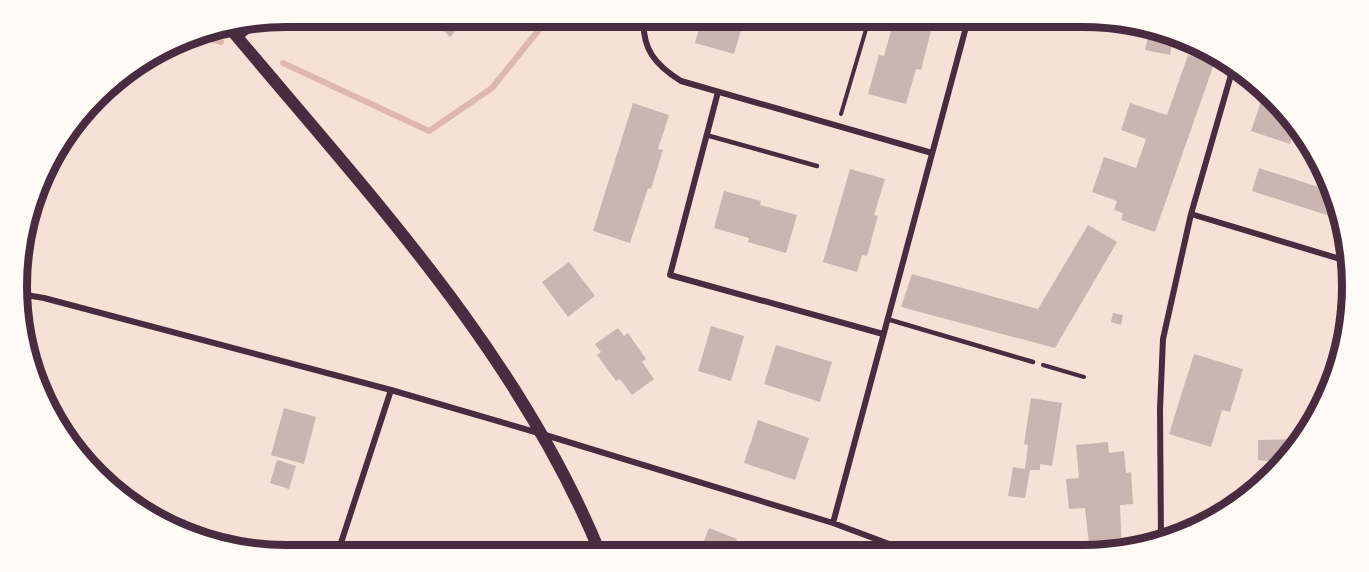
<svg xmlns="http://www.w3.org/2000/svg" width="1369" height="572" font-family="'Playfair Display',serif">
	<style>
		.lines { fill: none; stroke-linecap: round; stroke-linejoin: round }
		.stream { stroke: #dcb8b0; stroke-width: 6 }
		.building { fill: #ccb4b1 }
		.path { stroke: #4a2c40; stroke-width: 4 }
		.service { stroke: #4a2c40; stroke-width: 4.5 }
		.minor { stroke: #4a2c40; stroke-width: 6 }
		.secondary { stroke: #4a2c40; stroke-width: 12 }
		.rim { fill: none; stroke: #4a2c40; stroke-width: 8 }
	</style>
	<rect width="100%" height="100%" fill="#f7e1d7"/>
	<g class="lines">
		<path class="stream" d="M194,34L221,42
			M283,63L429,131L492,88L550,16
			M24,236L20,270L21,294L35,347L33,368"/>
	</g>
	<path class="building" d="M429,16H467L468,18L450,37Z
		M702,16H745L734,54L695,43Z
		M894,20L931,31L921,70L916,69L906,104L868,94L879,55L884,56Z
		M1124,23L1169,31L1193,44L1173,40L1170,55L1145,50L1149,32L1124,26Z
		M1188,55L1214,64L1155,232L1121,220L1123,213L1114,210L1117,201L1092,192L1104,157L1136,168L1146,139L1121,130L1130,103L1167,115Z
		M1265,89L1295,128L1290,144L1251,131Z
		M633,103L669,115L658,149L663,150L651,189L648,188L630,243L593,231Z
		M1259,168L1331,191L1339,219L1252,191Z
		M850,169L885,179L874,215L878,216L867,256L862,255L857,272L823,262Z
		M724,191L761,201L760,205L797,215L786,253L748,242L749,238L714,228Z
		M1088,225L1117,242L1055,348L901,307L912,274L1038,309Z
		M569,262L595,296L568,317L542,282Z
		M1113,313L1123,315L1121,325L1111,322Z
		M711,326L744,336L731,381L698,371Z
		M618,328L624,336L628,333L646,359L642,362L654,379L632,395L620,379L616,381L597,355L601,352L595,344Z
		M776,345L832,362L820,402L764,384Z
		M1194,354L1243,369L1230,412L1222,410L1211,447L1169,434Z
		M1031,398L1062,403L1052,466L1040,464V470H1030L1025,498L1008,496L1013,467L1025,469L1028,445L1024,444Z
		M284,408L316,417L304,464L271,455Z
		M758,420L809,438L795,480L744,463Z
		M1304,439L1283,463L1258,460V440Z
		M1108,442L1109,453L1124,451L1126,473L1131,472L1133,504L1120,505L1122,552L1090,553L1085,508L1069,509L1066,479L1079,478L1076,445Z
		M277,460L296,466L289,489L270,483Z
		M709,528L737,539L731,554H699Z"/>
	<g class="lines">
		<path class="path" d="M841,114L870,16
			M1043,365L1084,377"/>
		<path class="service" d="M239,39L260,21
			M706,135L817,166
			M887,319L1033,362"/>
		<path class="minor" d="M644,16C641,48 655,65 681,81L932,153
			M718,92L670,275L883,334
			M1191,214L1350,262
			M20,294L44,298L391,390L542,434L833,523L916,554
			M833,523L969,16
			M1161,540L1160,409L1163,339L1191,214L1233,68
			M337,555L391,390"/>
		<path class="secondary" d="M228,26C366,191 519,353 601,555"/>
	</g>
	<path d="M0 0H1369V572H0ZM286 27H1083A259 259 0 0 1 1342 286V286A259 259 0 0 1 1083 545H286A259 259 0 0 1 27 286V286A259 259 0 0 1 286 27Z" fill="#fffaf5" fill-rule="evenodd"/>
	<path class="rim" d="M286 27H1083A259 259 0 0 1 1342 286V286A259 259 0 0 1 1083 545H286A259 259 0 0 1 27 286V286A259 259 0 0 1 286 27Z"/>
</svg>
